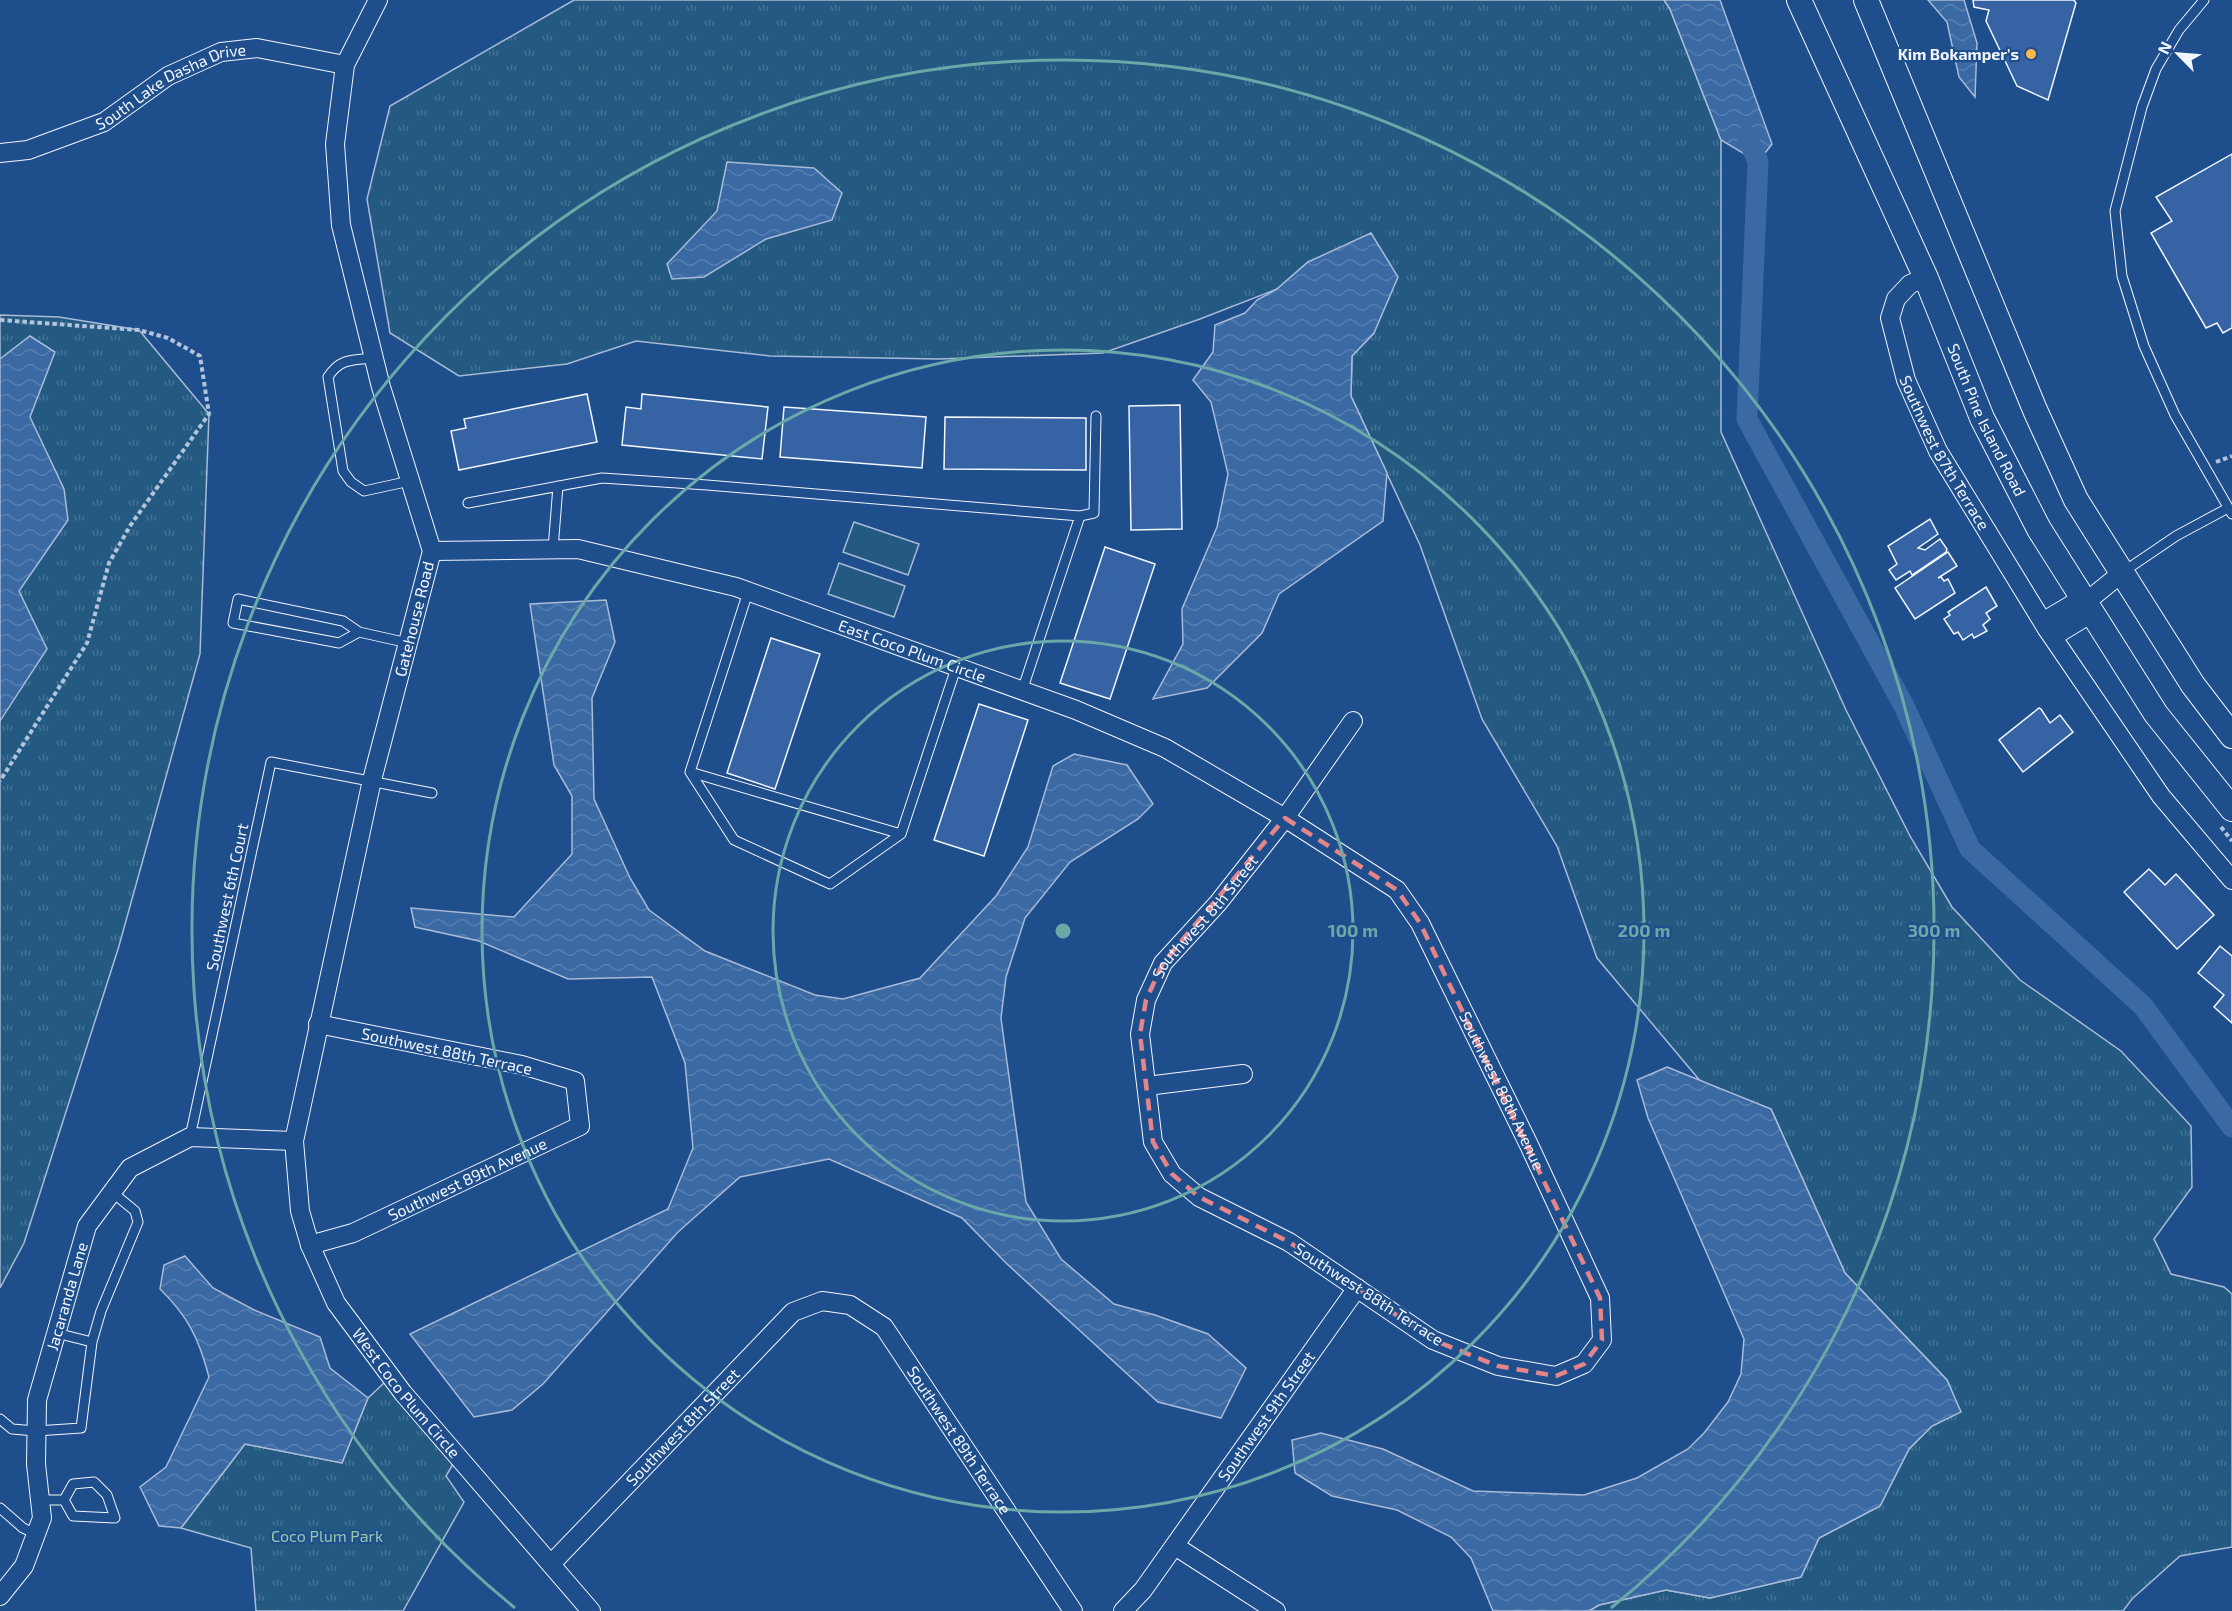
<svg xmlns="http://www.w3.org/2000/svg" width="2232" height="1611" font-family="'Exo 2',sans-serif">
	<style>
		.grass { fill: url(#grass-tufts); stroke: #a8bbd7; stroke-width: 1.5 }
		.pitch { fill: #245a82; stroke: #a8bbd7; stroke-width: 1.5 }
		.water { fill: url(#water-waves); stroke: #a8bbd7; stroke-width: 1.5 }
		.lines { fill: none; stroke-linecap: round; stroke-linejoin: round }
		.canal { stroke: #3b69a3; stroke-width: 21 }
		.building { fill: #3563a3; stroke: #f2f6ff; stroke-width: 1.5 }
		.lane-casing { stroke: #f2f6ff; stroke-width: 11 }
		.street-casing { stroke: #f2f6ff; stroke-width: 20 }
		.secondary-casing { stroke: #f2f6ff; stroke-width: 26 }
		.path { stroke: #b3c4dc; stroke-width: 4; stroke-dasharray: 4.5 3; stroke-linecap: butt }
		.lane { stroke: #1f4e8c; stroke-width: 9 }
		.street { stroke: #1f4e8c; stroke-width: 18 }
		.secondary { stroke: #1f4e8c; stroke-width: 24 }
		.marked { fill: none; stroke: #e38589; stroke-width: 4.5; stroke-dasharray: 12 8; stroke-linejoin: round }
		.ring { fill: none; stroke: #6aa9a8; stroke-width: 3 }
		.poi-dot { fill: #ffb74d; stroke: #1f4e8c; stroke-width: 2 }
		.labels { text-anchor: middle; stroke-width: 4.5; stroke-linejoin: round; paint-order: stroke }
		.poi-label { font-size: 16px; font-weight: bold; fill: #f2f6ff; stroke: #1f4e8c; text-anchor: end }
		.street-label { font-size: 16px; fill: #f2f6ff; stroke: #1f4e8c }
		.park-label { font-size: 16px; fill: #97c8a6; stroke: #1f4e8c }
		.centre { fill: #6aa9a8; stroke: #1f4e8c; stroke-width: 3 }
		.ring-label { font-size: 18px; text-anchor: middle; font-weight: bold; fill: #6aa9a8; stroke: #1f4e8c; stroke-width: 4.5; stroke-linejoin: round; paint-order: stroke }
	</style>
	<defs>
		<pattern id="grass-tufts" width="24" height="20" patternUnits="userSpaceOnUse" patternTransform="scale(1.5)"><rect width="24" height="20" fill="#245a82"/><path d="M3 7l-1-3M5 7V3M7 7l1-3M15 17l-1-3M17 17v-4M19 17l1-3" fill="none" stroke="#447295"/></pattern>
		<pattern id="water-waves" width="16" height="10" patternUnits="userSpaceOnUse" patternTransform="scale(1.5)"><rect width="16" height="10" fill="#3b69a3"/><path d="M0 5q4-4 8 0t8 0" fill="none" stroke="#587fb1"/></pattern>
	</defs>
	<rect width="100%" height="100%" fill="#1f4e8c"/>
	<path class="grass" d="M574,0H1664L1670,9L1721,140V432L1846,710L1910,836L1952,907L2020,980L2121,1051L2191,1126L2192,1187L2154,1239L2171,1274L2224,1287L2232,1294V1547L2180,1556L2132,1599L2123,1611H1589L1599,1605L1666,1590L1710,1598L1801,1577L1819,1538L1880,1506L1909,1449L1932,1426L1960,1412L1947,1380L1845,1273L1771,1109L1702,1083L1597,958L1557,846L1482,719L1420,545L1351,396L1352,356L1374,333L1308,262L1277,289L1200,319L1103,353L939,359L770,356L636,341L567,364L459,376L390,333L367,199L390,106Z
		M0,315L59,317L139,330L209,414L200,654L119,946L24,1243L0,1288Z
		M385,1382L453,1464L446,1476L464,1502L403,1611H256L251,1548L181,1528L245,1444L342,1463L368,1398Z"/>
	<path class="pitch" d="M854,522L919,544L908,575L843,552Z
		M839,563L905,586L894,617L828,594Z"/>
	<path class="water" d="M1664,0H1720L1772,144L1758,162L1721,140L1670,9Z
		M1928,0H1964L1977,43L1975,97L1959,77L1947,22Z
		M727,162L814,168L842,193L832,220L766,239L704,277L672,279L667,264L717,211Z
		M1371,233L1398,277L1374,333L1352,356L1351,396L1387,473L1383,521L1279,594L1262,633L1207,688L1153,699L1183,644L1182,609L1217,527L1228,474L1211,402L1193,380L1213,352L1215,325L1245,313L1257,300L1277,289L1308,262Z
		M30,336L55,352L30,417L64,489L68,520L19,591L47,649L0,721V359Z
		M606,600L615,642L592,698L594,799L630,878L649,910L705,951L815,995L843,999L920,978L996,896L1028,847L1053,766L1074,754L1127,765L1153,804L1138,819L1070,862L1025,918L1006,977L1001,1018L1026,1202L1061,1259L1114,1304L1155,1315L1208,1334L1246,1368L1221,1418L1158,1402L1006,1263L962,1218L829,1159L740,1177L678,1232L543,1384L512,1410L474,1417L410,1334L668,1209L693,1148L685,1063L652,977L568,979L479,941L415,927L411,908L514,917L572,854V796L554,765L530,604Z
		M1667,1067L1771,1109L1845,1273L1947,1380L1961,1412L1932,1426L1909,1449L1880,1506L1819,1538L1801,1577L1710,1598L1666,1590L1599,1605L1589,1611H1493L1471,1558L1451,1537L1397,1510L1332,1496L1295,1473L1292,1440L1321,1433L1383,1449L1473,1491L1584,1495L1637,1478L1688,1449L1704,1433L1728,1402L1741,1374L1744,1339L1648,1118L1637,1080Z
		M185,1256L213,1288L254,1310L320,1337L330,1368L368,1398L342,1463L245,1444L181,1528L159,1526L140,1487L166,1467L209,1377C199,1339 188,1316 160,1289L164,1265Z"/>
	<g class="lines">
		<path class="canal" d="M1747,136L1758,162L1747,419L1903,704L1970,849L2143,1006L2232,1127"/>
	</g>
	<path class="building" d="M1973,0H2074L2076,3L2048,100L2017,86L1986,21L1989,10L1974,7Z
		M2232,154V328L2223,333L2217,323L2206,328L2151,233L2172,221L2156,197Z
		M587,394L597,442L459,470L451,431L466,428L464,419Z
		M642,394L768,407L762,459L622,445L626,407L641,409Z
		M1180,405L1182,529L1131,530L1129,406Z
		M784,407L926,417L922,468L780,457Z
		M945,417L1086,418V470L944,469Z
		M1930,519L1938,534L1918,548L1925,550L1940,539L1947,549L1946,552L1912,575L1910,571L1896,580L1889,570L1897,564L1888,546Z
		M1105,547L1155,564L1110,699L1060,683Z
		M1948,552L1957,566L1938,578L1941,577L1944,581L1948,579L1955,593L1915,619L1895,588Z
		M1986,587L1997,606L1986,613L1990,619L1983,625L1987,631L1974,638L1972,634L1963,640L1958,632L1954,634L1944,619L1950,615L1948,612Z
		M771,638L820,654L775,789L727,773Z
		M979,704L1028,720L984,856L934,840Z
		M2039,708L2041,709L2050,723L2060,715L2073,732L2023,772L1999,740Z
		M2149,869L2165,885L2176,874L2214,915L2177,949L2124,892Z
		M2220,946L2232,956V1023L2214,1007L2224,995L2198,973Z"/>
	<g class="lines">
		<defs>
			<path id="lane" d="M2204,0L2179,30L2156,69L2142,107L2115,211L2122,276L2144,346L2175,415L2232,514
				M374,358C353,360 340,358 328,377L343,471L351,482L364,491L410,481
				M468,503L602,478L707,485L1080,516
				M553,549L558,486
				M2123,572L2176,536L2228,508
				M748,592L690,772L734,840L830,884L901,834L956,668
				M359,632L339,643L233,623L238,599L343,621L359,632L408,643
				M1022,691L1080,516L1094,513L1096,416
				M690,772L901,834
				M190,1137L271,762L432,793
				M92,1342L101,1311L138,1222L135,1211L112,1192
				M0,1419L12,1429L36,1431L81,1428L92,1342L56,1333
				M40,1500H64L73,1516L115,1518L107,1495L94,1482L73,1484L64,1500
				M0,1508L23,1528L36,1534"/>
			<g id="street">
				<path id="s1" d="M378,0L345,65L335,144L341,225L381,387L432,551L372,780L294,1141L300,1211L310,1245L336,1303L403,1393L591,1611"/>
				<path id="s2" d="M0,153L28,150L104,122L168,76L221,52L257,48L345,65"/>
				<path id="s3" d="M1926,278L1910,284L1896,299L1890,318L1906,380L1938,451L2047,629L2161,796L2232,880"/>
				<path id="s4" d="M432,551L578,549L736,587L1076,710L1165,748L1285,818L1397,890L1420,923L1529,1145L1600,1298L1602,1340L1584,1364L1556,1376L1498,1366L1433,1340L1289,1242L1199,1197L1172,1174L1153,1142L1140,1034L1146,1000L1163,963L1218,903L1285,818L1353,721"/>
				<path d="M2086,602L2087,616L2059,633L2047,629L2049,618L2076,602H2086L2123,572"/>
				<path d="M1147,1086L1243,1074"/>
				<path id="s5" d="M310,1245L353,1233L580,1126L575,1081L522,1065L318,1024"/>
				<path d="M1175,1546L1276,1611"/>
				<path id="s6" d="M551,1564L793,1312L822,1301L850,1305L884,1327L1073,1611"/>
				<path id="s7" d="M0,1596L24,1566L42,1518L36,1464L37,1400L87,1226L130,1168L190,1137L294,1141"/>
				<path id="s8" d="M1123,1611L1143,1590L1357,1288"/>
			</g>
			<g id="secondary">
				<path id="s9" d="M1799,0L1926,278L1982,418L2039,529L2156,714L2232,809"/>
				<path d="M1866,0L2035,410L2076,500L2193,685L2232,736"/>
			</g>
		</defs>
		<use href="#lane" class="lane-casing"/>
		<use href="#street" class="street-casing"/>
		<use href="#secondary" class="secondary-casing"/>
		<path class="path" d="M0,320L139,330L168,338L200,356L209,414L130,526L109,563L87,643L0,781
			M2216,462L2232,456
			M2221,827L2232,841"/>
		<use href="#lane" class="lane"/>
		<use href="#street" class="street"/>
		<use href="#secondary" class="secondary"/>
	</g>
	<path class="marked" d="M1285,818L1397,890L1420,923L1600,1298L1602,1340L1584,1364L1556,1376L1498,1366L1433,1340L1289,1242L1199,1197L1172,1174L1153,1142L1140,1034L1146,1000L1163,963Z"/>
	<g class="ring">
		<circle cx="1063" cy="931" r="290"/>
		<circle cx="1063" cy="931" r="581"/>
		<path d="M515 1608A871 871 0 1 1 1611 1608"/>
	</g>
	<circle class="poi-dot" cx="2031" cy="54" r="6"/>
	<g class="labels">
		<g class="poi-label">
			<text x="2019" y="60">Kim Bokamper's</text>
		</g>
		<g class="street-label">
			<text dy="6" stroke="none"><textPath href="#s2" startOffset="186">South Lake Dasha Drive</textPath></text>
			<text dy="6" stroke="none"><textPath href="#s9" startOffset="460">South Pine Island Road</textPath></text>
			<text dy="6" stroke="none"><textPath href="#s3" startOffset="204">Southwest 87th Terrace</textPath></text>
			<text transform="translate(414 619) rotate(-76)" y="6">Gatehouse Road</text>
			<text dy="6" stroke="none"><textPath href="#s4" startOffset="496">East Coco Plum Circle</textPath></text>
			<text transform="translate(227 897) rotate(-78)" y="6">Southwest 6th Court</text>
			<text dy="6" stroke="none"><textPath href="#s4" startOffset="2320">Southwest 8th Street</textPath></text>
			<text transform="translate(447 1051) rotate(12)" y="6">Southwest 88th Terrace</text>
			<text dy="6" stroke="none"><textPath href="#s4" startOffset="1266">Southwest 88th Avenue</textPath></text>
			<text dy="6" stroke="none"><textPath href="#s5" startOffset="171">Southwest 89th Avenue</textPath></text>
			<text transform="translate(1369 1294) rotate(33)" y="6">Southwest 88th Terrace</text>
			<text dy="6" stroke="none"><textPath href="#s7" startOffset="316">Jacaranda Lane</textPath></text>
			<text dy="6" stroke="none"><textPath href="#s1" startOffset="1462">West Coco Plum Circle</textPath></text>
			<text dy="6" stroke="none"><textPath href="#s8" startOffset="242">Southwest 9th Street</textPath></text>
			<text dy="6" stroke="none"><textPath href="#s6" startOffset="190">Southwest 8th Street</textPath></text>
			<text dy="6" stroke="none"><textPath href="#s6" startOffset="585">Southwest 89th Terrace</textPath></text>
		</g>
		<g class="park-label">
			<text x="327" y="1542">Coco Plum Park</text>
		</g>
	</g>
	<circle cx="1063" cy="931" r="9" class="centre"/>
	<g class="ring-label">
		<text x="1353" y="937">100 m</text>
		<text x="1644" y="937">200 m</text>
		<text x="1934" y="937">300 m</text>
	</g>
	<g transform="translate(2178 54) rotate(295)" stroke="#1f4e8c" stroke-width="4.5" paint-order="stroke">
	<path d="M0-4.5L10 22L0 15L-10 22Z" fill="#f2f6ff"/>
	<text y="-9" font-size="16" font-weight="bold" text-anchor="middle" fill="#f2f6ff">N</text>
	</g>
</svg>
